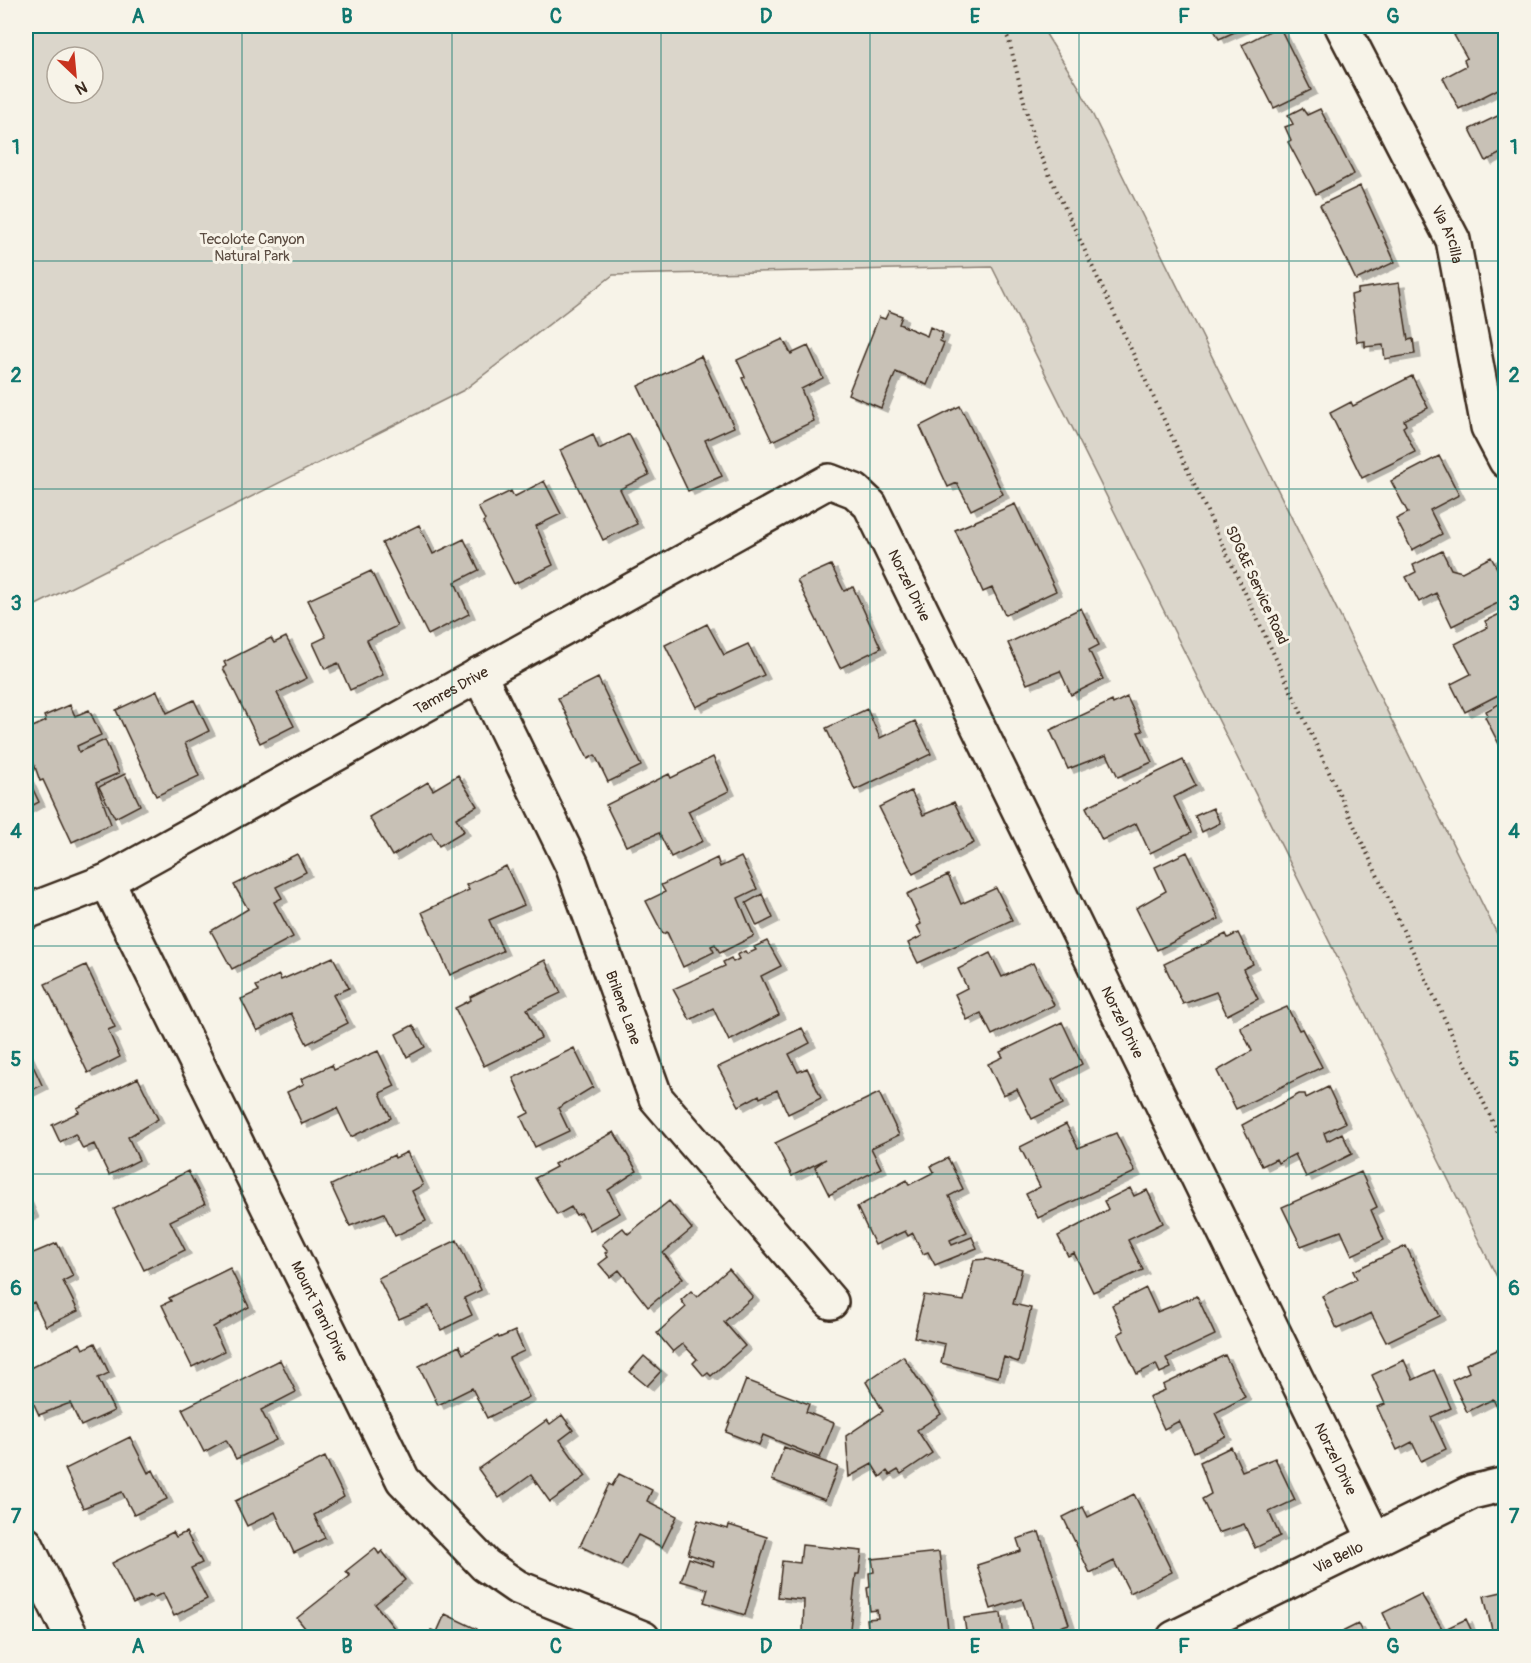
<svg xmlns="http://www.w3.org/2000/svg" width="1531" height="1663" font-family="Pangolin,sans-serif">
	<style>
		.green { fill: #dbd6cb; stroke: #8b8074; stroke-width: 1.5; fill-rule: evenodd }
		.building { fill: #c8c1b6; stroke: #3b2a1e; stroke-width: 1.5; filter: url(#shadow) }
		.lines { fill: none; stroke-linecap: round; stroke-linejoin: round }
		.minor-casing { stroke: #3b2a1e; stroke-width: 38 }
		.path { stroke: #3b2a1e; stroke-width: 4; stroke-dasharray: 1.5 4.5; stroke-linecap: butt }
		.minor { stroke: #f7f3e8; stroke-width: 33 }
		.grid { fill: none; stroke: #0f766e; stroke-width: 1.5; stroke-opacity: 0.55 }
		.labels { text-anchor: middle; stroke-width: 6; stroke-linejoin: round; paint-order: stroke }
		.street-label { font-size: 15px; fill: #3b2a1e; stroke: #f7f3e8 }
		.park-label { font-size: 15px; fill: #5b4c41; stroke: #f7f3e8 }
		.neatline { fill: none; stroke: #0f766e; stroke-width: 2 }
		.grid-label { font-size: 20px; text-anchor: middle; font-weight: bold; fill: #0f766e }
	</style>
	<defs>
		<filter id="shadow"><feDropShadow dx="6" dy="4" stdDeviation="0" flood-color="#0004"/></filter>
	</defs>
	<rect width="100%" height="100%" fill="#f7f3e8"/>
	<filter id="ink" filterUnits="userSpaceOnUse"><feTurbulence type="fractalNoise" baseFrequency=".0167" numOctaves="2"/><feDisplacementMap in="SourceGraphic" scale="12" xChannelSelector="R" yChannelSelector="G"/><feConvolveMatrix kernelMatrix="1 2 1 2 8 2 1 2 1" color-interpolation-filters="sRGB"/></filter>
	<g filter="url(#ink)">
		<path class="green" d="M26,26H1041L1079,87L1505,950V1293L992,267L613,275L464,390L26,610ZM57,57H93V93H57Z"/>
		<path class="building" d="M1212,26H1248L1219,39Z
			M1279,26L1311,90L1274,108L1242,45Z
			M1472,26H1506V85L1459,109L1443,78L1466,66L1464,60L1467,58L1454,35Z
			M1302,108L1307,115L1320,109L1354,174L1316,194L1288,142L1291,140L1285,127L1293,124L1288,115Z
			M1506,112V163L1501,153L1486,161L1470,129Z
			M1360,186L1395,262L1356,280L1320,205Z
			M1399,283L1408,340L1413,339L1415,354L1385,359L1383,345L1365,347V341L1357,342L1351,295L1358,293V289Z
			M889,311L902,316L899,324L927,336L930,327L943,333L940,341L944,343L927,385L896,372L881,408L848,394L879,317L885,319Z
			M783,339L791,354L808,346L823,378L801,389L814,421L772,441L742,378L745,377L737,360Z
			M701,356L734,427L705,440L722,476L688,491L638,386Z
			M1412,376L1428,408L1404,420L1406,425L1403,427L1415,452L1362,478L1330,413L1351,402L1353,406Z
			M960,406L1003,494L971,510L957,483L948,487L920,426Z
			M593,434L599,449L629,434L649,475L620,489L637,524L603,540L560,450Z
			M1439,456L1459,495L1430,510L1442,534L1412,550L1396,519L1408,513L1391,481Z
			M544,481L561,514L536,526L553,565L514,584L483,522L485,520L478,507L511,491L514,497Z
			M1015,504L1056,591L1005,615L992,588L983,592L955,530Z
			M419,525L433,554L464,539L479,570L455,582L469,614L428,635L382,543Z
			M1442,551L1451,569L1462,572L1491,557L1506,585V599L1452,626L1436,593L1419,602L1406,577L1416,572L1413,565Z
			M831,565L844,591L853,587L881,648L840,668L797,580Z
			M371,571L397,626L367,640L383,675L350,690L338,663L325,669L313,643L326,637L308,600Z
			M1081,608L1099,645L1089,650L1103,679L1071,695L1060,671L1027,684L1008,643Z
			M1506,611V691L1465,712L1451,684L1471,674L1455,644L1488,627L1485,621Z
			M707,624L724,655L748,644L764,675L696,707L665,645Z
			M286,637L307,678L277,693L294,726L260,743L223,668L226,666L224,662L271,638L274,643Z
			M598,678L641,766L608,782L595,755L588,759L558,698Z
			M157,691L167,713L194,700L209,731L185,743L199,776L156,796L116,710Z
			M1127,697L1143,731L1138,732L1152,762L1118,777L1107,754L1068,769L1050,730L1112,701L1113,704Z
			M1506,700V743L1500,746L1485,717L1488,715L1486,711Z
			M70,705L75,716L89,710L101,735L77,746L79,752L105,740L119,773L96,783L111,824L72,842L43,780L40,781L32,758L26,761V730L46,721L44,716Z
			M867,709L880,738L915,721L931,754L855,790L826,728Z
			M713,757L729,791L688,811L703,841L671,857L659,833L626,846L606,805L669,774L671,778Z
			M1183,760L1196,786L1174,797L1191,833L1150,853L1136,823L1102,840L1086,807Z
			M125,774L140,805L115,818L99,787Z
			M26,775L39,802L26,809Z
			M458,775L477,806L456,818L464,831L439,846L431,832L392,856L369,817L428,782L433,790Z
			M911,791L923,815L954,802L974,843L913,874L879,807Z
			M1213,808L1220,823L1202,832L1195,816Z
			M1187,852L1219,919L1157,950L1136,908L1166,891L1155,867Z
			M297,854L306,872L276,887L282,898L274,902L293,937L232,969L211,931L248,909L234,885Z
			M741,857L757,889L738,898L754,936L720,953L715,944L711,946L714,952L683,967L667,932L663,934L646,901L665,892L661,885L717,858L720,867Z
			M506,866L524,905L489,920L503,951L450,975L422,912L469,890L466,885Z
			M948,875L961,904L996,888L1012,920L918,963L908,943L922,936L917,926L921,924L907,894Z
			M762,894L773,918L757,926L746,903Z
			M1238,933L1253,964L1243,969L1258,999L1227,1015L1216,992L1183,1004L1164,964L1226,934L1228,938Z
			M767,941L781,966L761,976L779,1015L729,1041L713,1008L690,1020L673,989L725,966L723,962L731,958L733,962L739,959L737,955L745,951L747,954L756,950L754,947Z
			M990,953L1002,977L1033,963L1054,1005L992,1035L981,1013L967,1020L955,994L967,988L958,969Z
			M333,957L349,988L333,995L348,1023L307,1044L291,1013L257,1031L241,999L259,991L256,986L279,975L281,980Z
			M545,960L561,993L527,1009L541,1038L484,1066L455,1008L471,1000L470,997Z
			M86,965L115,1027L108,1030L120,1057L88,1073L45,984Z
			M1287,1007L1299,1030L1302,1029L1322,1067L1236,1109L1217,1071L1252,1051L1240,1027Z
			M1062,1022L1082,1064L1052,1080L1063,1104L1032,1119L1017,1089L1003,1095L988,1064L1003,1057L1000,1052Z
			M413,1025L425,1047L407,1057L396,1034Z
			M802,1028L810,1043L789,1054L798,1072L807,1068L821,1098L788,1114L777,1090L760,1098L759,1095L739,1106L718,1067Z
			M574,1048L593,1087L558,1108L569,1131L535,1147L521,1117L529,1113L513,1078Z
			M26,1051L42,1085L26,1093Z
			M378,1051L395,1086L380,1093L391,1118L351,1137L337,1108L302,1124L287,1092L304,1084L301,1079L332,1065L334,1070Z
			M138,1078L158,1119L128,1137L139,1160L109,1175L94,1144L83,1149L75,1134L60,1142L52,1125L79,1112L77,1108Z
			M1328,1087L1345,1123L1324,1133L1327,1141L1342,1133L1352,1154L1306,1177L1295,1154L1278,1163L1276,1159L1262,1166L1242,1125L1299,1094H1305L1306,1098Z
			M879,1093L899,1135L871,1148L881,1168L829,1195L815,1167L826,1159L792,1176L775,1143Z
			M1066,1124L1078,1148L1116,1133L1135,1172L1038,1218L1026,1194L1040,1187L1020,1147Z
			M614,1132L637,1171L608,1190L620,1213L590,1230L581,1213L576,1215L571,1207L557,1215L535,1178L556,1167L554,1164Z
			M407,1152L423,1185L412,1191L426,1221L395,1236L384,1213L350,1226L331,1185L394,1155L395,1158Z
			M948,1158L963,1189L949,1196L967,1232L950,1240L952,1245L972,1237L977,1248L935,1265L928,1252L923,1254L913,1233L908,1236L905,1231L875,1245L857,1207L907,1180L909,1185L934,1172L931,1166Z
			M188,1171L205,1204L170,1221L185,1250L144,1270L114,1209Z
			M1361,1172L1377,1207L1371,1210L1384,1240L1352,1255L1341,1231L1301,1246L1282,1207Z
			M1130,1188L1134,1196L1147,1190L1163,1223L1128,1240L1143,1270L1093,1292L1074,1253L1068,1256L1058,1236L1104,1212L1108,1209L1104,1201Z
			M26,1198L33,1214L26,1217Z
			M669,1201L692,1229L663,1253L683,1278L648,1307L619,1270L610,1277L599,1264L608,1257L605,1253L608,1251L602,1244L623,1228L628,1234Z
			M457,1240L481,1290L464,1298L472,1315L441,1330L429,1306L399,1319L378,1278Z
			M57,1243L73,1276L63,1281L78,1311L46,1326L34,1302L26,1306V1256Z
			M1406,1246L1440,1316L1386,1342L1371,1313L1337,1329L1322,1296L1357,1279L1353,1271Z
			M987,1259L1022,1269L1013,1304L1031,1308L1018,1362L1004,1357L998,1377L941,1363L945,1344L914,1337L924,1295L964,1301L974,1260Z
			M230,1268L249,1307L213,1327L224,1351L192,1367L162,1305L171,1301L169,1298Z
			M729,1269L753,1297L724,1322L745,1346L711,1376L708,1373L704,1376L693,1363L697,1359L683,1344L673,1352L657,1333L686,1307L681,1300L691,1291L697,1297Z
			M1146,1288L1157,1312L1197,1296L1215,1335L1166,1358L1171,1368L1160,1373L1156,1364L1137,1374L1118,1334L1124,1331L1112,1305Z
			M515,1331L524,1351L509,1358L529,1397L487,1418L472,1388L438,1405L419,1366L459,1346L463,1354L498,1336L499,1338Z
			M80,1343L83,1349L95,1343L109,1373L98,1378L114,1411L81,1426L70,1403L39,1415L26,1387V1370Z
			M1506,1346V1426L1493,1399L1467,1412L1452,1380L1469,1372L1466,1364Z
			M1225,1355L1245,1397L1215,1413L1226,1436L1194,1452L1179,1421L1164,1429L1149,1397L1165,1390L1163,1385Z
			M644,1356L661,1371L647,1386L630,1372Z
			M903,1356L941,1414L917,1430L932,1453L901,1474L898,1470L890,1475L887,1471L880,1477L872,1464L849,1477L846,1436L883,1411L866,1382Z
			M280,1360L296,1392L261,1410L276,1440L236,1459L226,1440L204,1452L182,1409Z
			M1404,1360L1413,1380L1434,1370L1451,1408L1431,1417L1446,1449L1421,1461L1412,1442L1397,1450L1377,1407L1385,1404L1372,1375Z
			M746,1380L809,1404L806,1412L834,1423L820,1458L763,1435L759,1445L726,1432Z
			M562,1415L573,1430L560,1440L586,1476L550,1502L531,1475L499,1498L478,1469L547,1420L550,1424Z
			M130,1437L148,1473L153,1470L167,1499L134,1515L122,1492L83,1508L65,1469Z
			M784,1447L838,1467L825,1500L772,1480Z
			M1231,1447L1242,1471L1275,1458L1295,1500L1269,1512L1280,1536L1255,1548L1244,1524L1218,1533L1202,1499L1211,1494L1200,1462Z
			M325,1457L344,1497L314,1515L325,1538L294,1553L275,1512L247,1526L235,1501Z
			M619,1474L652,1490L647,1501L677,1516L662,1547L638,1535L621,1566L580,1546L609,1484L612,1486Z
			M1134,1494L1172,1572L1130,1593L1114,1561L1090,1573L1063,1517L1083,1507L1088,1517Z
			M698,1520L728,1529L729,1525L767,1537L745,1615L704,1602L708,1589L681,1581L689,1558L713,1566L714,1562L688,1554Z
			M173,1532L176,1537L186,1532L202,1563L191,1568L207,1599L174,1616L163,1593L153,1598L151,1595L133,1604L112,1563Z
			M1039,1532L1069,1624L1034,1635L1022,1599L991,1609L977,1565L1021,1551L1017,1539Z
			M802,1545L862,1551L859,1574H856L849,1638L803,1634L804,1600L778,1597L782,1561L800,1563Z
			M375,1548L379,1554L382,1551L405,1580L375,1604L394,1628L382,1638H313L297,1618L350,1576L346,1571Z
			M939,1552L949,1638H869L867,1619L878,1618L877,1610L870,1611L867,1588L870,1587L869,1573L874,1572L872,1559Z
			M1506,1591V1627L1492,1630L1484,1596Z
			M1421,1594L1443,1630L1466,1619L1475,1638H1395L1383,1613Z
			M1001,1613L1004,1638H967L964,1618Z
			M445,1614L477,1629L473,1638H428L431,1630L437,1632Z
			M1358,1624L1365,1638H1330Z
			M205,1630L208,1638H189Z
			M232,1631L236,1638H213L222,1633L223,1635Z"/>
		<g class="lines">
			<defs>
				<g id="minor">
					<path id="s1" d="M1342,26L1453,240L1488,427L1506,461"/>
					<path id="s2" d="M479,674L572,865L656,1098L831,1302"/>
					<path id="s3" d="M107,881L403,1480L485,1565L517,1587L643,1638"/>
					<path id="s4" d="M26,912L107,881L829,481L855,491L870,505L1374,1538"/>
					<path d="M26,1544L72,1638"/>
					<path id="s5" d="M1174,1638L1472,1492L1506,1484"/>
				</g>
			</defs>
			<use href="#minor" class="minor-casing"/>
			<path class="path" d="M1002,26L1009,40L1034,142L1506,1150"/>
			<use href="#minor" class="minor"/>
		</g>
	</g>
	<path class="grid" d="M242,26V1638M452,26V1638M661,26V1638M870,26V1638M1079,26V1638M1289,26V1638M26,261H1506M26,489H1506M26,717H1506M26,946H1506M26,1174H1506M26,1402H1506"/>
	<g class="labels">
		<g class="street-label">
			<text dy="5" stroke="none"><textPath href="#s1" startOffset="234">Via Arcilla</textPath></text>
			<text dy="5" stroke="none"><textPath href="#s4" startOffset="1050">Norzel Drive</textPath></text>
			<text transform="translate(1257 585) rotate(65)" y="5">SDG&amp;E Service Road</text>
			<text dy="5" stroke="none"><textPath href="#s4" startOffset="480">Tamres Drive</textPath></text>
			<text dy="5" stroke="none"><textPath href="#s2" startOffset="364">Brilene Lane</textPath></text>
			<text dy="5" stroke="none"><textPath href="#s4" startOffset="1536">Norzel Drive</textPath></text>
			<text dy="5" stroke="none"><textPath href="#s3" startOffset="480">Mount Tami Drive</textPath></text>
			<text dy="5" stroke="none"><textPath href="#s4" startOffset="2022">Norzel Drive</textPath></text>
			<text dy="5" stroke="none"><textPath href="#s5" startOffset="183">Via Bello</textPath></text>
		</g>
		<g class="park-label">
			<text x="252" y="244">Tecolote Canyon<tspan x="252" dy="17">Natural Park</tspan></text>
		</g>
	</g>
	<rect width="1531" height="1663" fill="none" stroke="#f7f3e8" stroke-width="66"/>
	<g transform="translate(75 75) rotate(154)"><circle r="28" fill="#f7f3e8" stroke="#aca397" stroke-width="1.5"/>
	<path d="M0-4.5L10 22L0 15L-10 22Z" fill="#c8321e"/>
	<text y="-9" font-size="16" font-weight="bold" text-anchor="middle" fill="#3b2a1e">N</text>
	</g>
	<rect x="33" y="33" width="1465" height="1597" class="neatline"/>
	<g class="grid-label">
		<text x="138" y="23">A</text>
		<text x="347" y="23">B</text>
		<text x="556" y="23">C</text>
		<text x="766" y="23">D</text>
		<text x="975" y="23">E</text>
		<text x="1184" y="23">F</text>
		<text x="1393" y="23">G</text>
		<text x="16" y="154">1</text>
		<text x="1514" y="154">1</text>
		<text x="16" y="382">2</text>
		<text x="1514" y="382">2</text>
		<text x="16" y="610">3</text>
		<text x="1514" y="610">3</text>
		<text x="16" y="838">4</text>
		<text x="1514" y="838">4</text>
		<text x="16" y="1066">5</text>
		<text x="1514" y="1066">5</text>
		<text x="16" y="1295">6</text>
		<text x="1514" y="1295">6</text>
		<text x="16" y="1523">7</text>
		<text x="1514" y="1523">7</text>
		<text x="138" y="1653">A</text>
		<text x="347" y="1653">B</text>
		<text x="556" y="1653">C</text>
		<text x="766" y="1653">D</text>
		<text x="975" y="1653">E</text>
		<text x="1184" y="1653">F</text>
		<text x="1393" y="1653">G</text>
	</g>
</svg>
